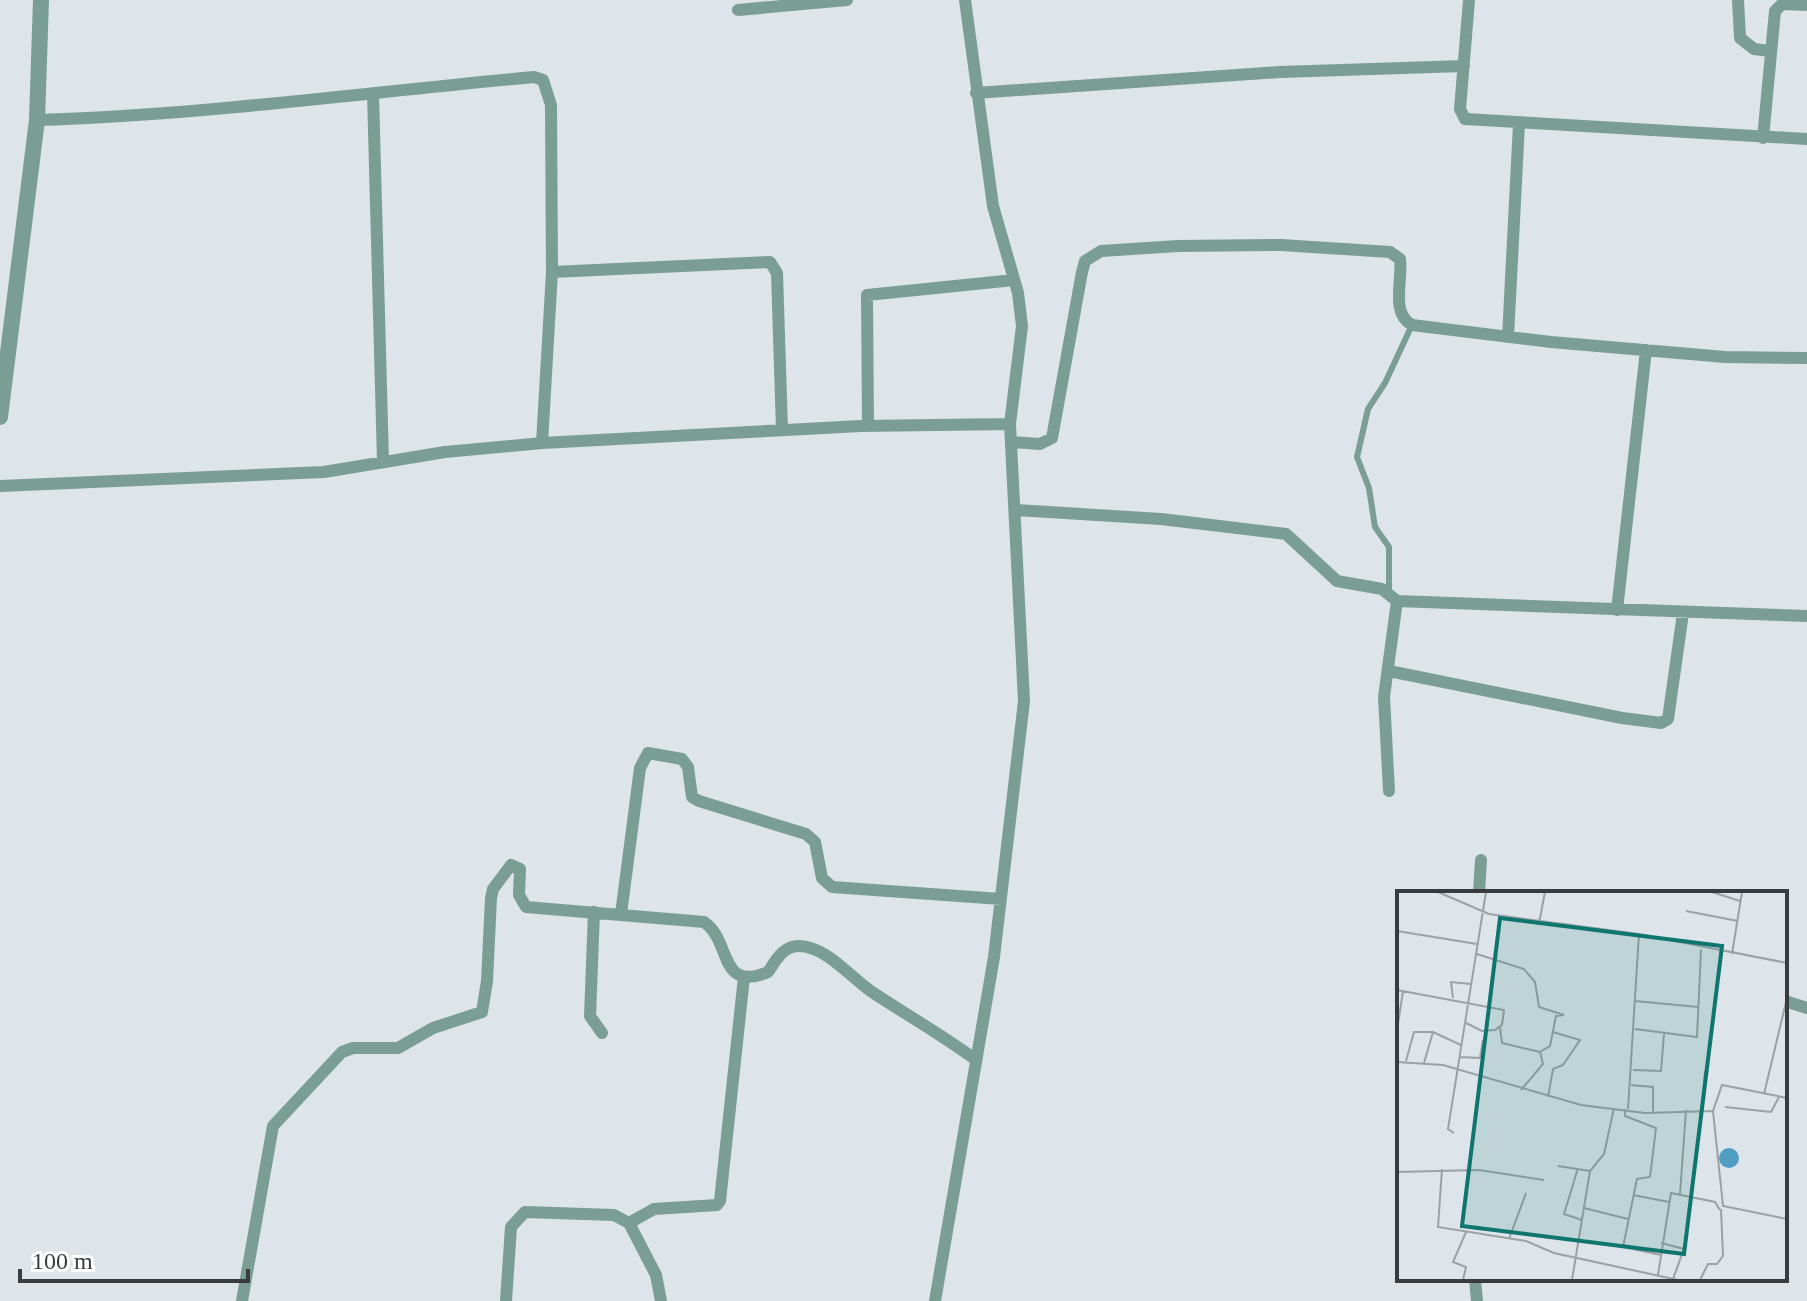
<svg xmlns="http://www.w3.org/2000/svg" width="1807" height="1301" font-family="Georgia,serif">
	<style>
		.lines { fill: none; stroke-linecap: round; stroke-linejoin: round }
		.service { stroke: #7a9e93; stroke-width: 6 }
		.minor { stroke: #7a9e93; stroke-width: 12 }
		.tertiary { stroke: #7a9e93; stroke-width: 16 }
		.inset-road { fill: none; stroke: #9ba1a5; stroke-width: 2 }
		.view { fill: #0f766e; fill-opacity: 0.15; stroke: #0f766e; stroke-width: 4 }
		.inset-edge { fill: none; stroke: #393c3e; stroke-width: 4 }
	</style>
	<rect width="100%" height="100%" fill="#dde4ea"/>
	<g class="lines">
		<path class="service" d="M1389,595V547L1375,527L1369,488L1357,457L1368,409L1385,383L1412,325"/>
		<path class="minor" d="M1469,0L1460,109L1465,119L1807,139
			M1738,0L1740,38L1754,49L1770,51
			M738,10L847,0
			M976,93L1280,72L1464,66
			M373,94L383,461
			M37,120C204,115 368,92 534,77L543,80L551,105L552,272L542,443
			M1763,138L1775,11L1782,4L1807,5
			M552,272L770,262L777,273L782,430
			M1508,337L1519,124
			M868,426L867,295L1014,280
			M1011,442L1040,444L1052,438L1082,272L1085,261L1101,251L1178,246L1281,245L1390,252L1400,259C1403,280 1390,313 1412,325L1551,342L1725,357L1807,358
			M0,486L324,472L445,452L542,443L861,426L1010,424
			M1016,510L1161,519L1286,534L1337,581L1382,589L1397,601L1807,616
			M1617,610L1646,350
			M1389,671L1622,718L1661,723L1668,719L1683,613
			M1389,791L1384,697L1397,601
			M1479,893L1481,860
			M594,912L590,1016L602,1033
			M621,914L640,768L648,753L682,759L688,767L692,797L699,801L806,834L815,842L822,878L832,887L1001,899
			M1785,1001L1807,1008
			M629,1223L654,1209L717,1205L720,1201L744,977
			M1475,1279L1477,1301
			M242,1301L273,1126L342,1052L353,1048H398L433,1028L482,1012L487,981L491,898L493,889L511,865L520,869L519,895L526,907L704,922C732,941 718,993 768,972C776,960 783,946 799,946C826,946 851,978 872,992C907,1015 942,1035 976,1060
			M506,1301L511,1227L525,1212L614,1215L629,1223L656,1275L661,1301
			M935,1301L994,957L1024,701L1010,424L1022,326L1018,293L993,206L965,0"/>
		<path class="tertiary" d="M0,417L37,120L41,0"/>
	</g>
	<g transform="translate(1397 891)">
		<rect width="390" height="390" fill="#dde4ea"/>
		<path d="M322 267a10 10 0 1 1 20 0a10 10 0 1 1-20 0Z" fill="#519ec5"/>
		<path class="inset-road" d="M41,1L92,23L242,43L390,72M315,1L343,10M289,20L341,30M142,32L148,1M0,40L80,53M80,63L127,78L138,91L142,116L167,124L159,125L153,155L143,161L146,173L124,199M335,63L345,1M0,99L107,119L105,134L98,139L85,140L69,132M56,107L54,91L74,93M238,110L301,116M103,136L105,152L143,161M238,138L300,146L304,59M0,140L6,100M63,166L83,167L86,149M9,170L17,141H36L64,154M0,171L46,174L184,214L248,222L316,220L325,194L390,207M27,172L36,141M236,179L264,180L267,143M234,194L256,196V222M367,203L390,107M151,206L156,178L166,174L183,149L156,141M328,216L374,221L382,206M228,218V225L259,237L253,286L240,288L226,356L264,364M231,218L242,43M305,219L308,180M316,220L326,315L390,328M57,242L51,238L89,1M161,275L193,280M181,277L167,323L185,329M45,278L41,336L129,350L157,362L281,389M0,281L82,279L147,289M283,303L289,219M236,304L272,311M187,317L231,328M112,348L129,302M264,352L287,358L276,388M261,384L274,302L318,311L323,319M66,389L69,376L56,371L69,341M175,389L193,280L207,263L217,217M303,389L311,373H320L326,365L324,318"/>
		<path class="view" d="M103,27L325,55L287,363L65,335Z"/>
		<rect width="390" height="390" class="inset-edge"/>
	</g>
	<path d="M20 1269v12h228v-12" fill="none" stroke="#393c3e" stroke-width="4"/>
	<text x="32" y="1269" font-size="24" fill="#393c3e" stroke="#ffffff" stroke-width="6" paint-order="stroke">100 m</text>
</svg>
